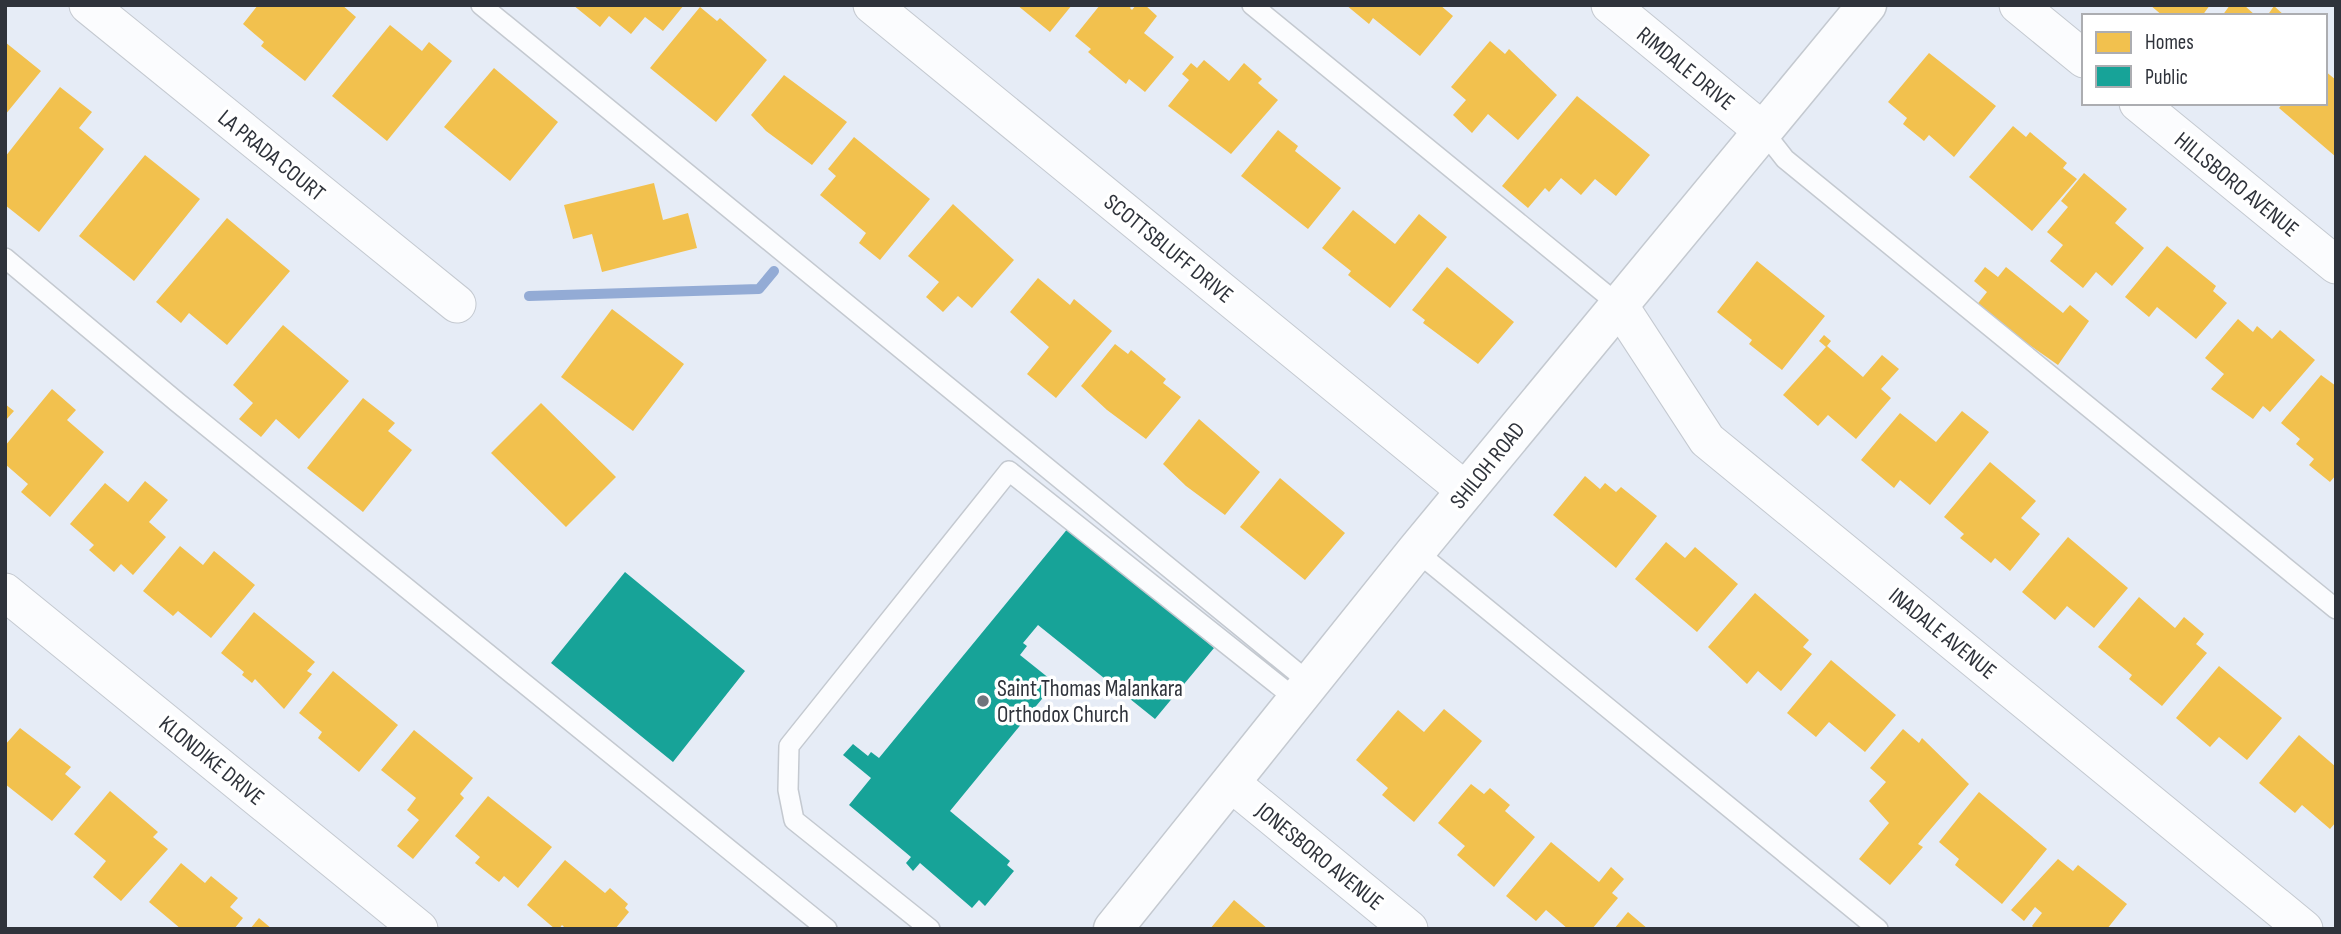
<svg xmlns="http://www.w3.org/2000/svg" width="2341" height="934" font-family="'Sofia Sans Condensed',sans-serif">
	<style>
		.homes { fill: #f2c14e }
		.public { fill: #17a398 }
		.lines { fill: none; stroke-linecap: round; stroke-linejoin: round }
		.stream { stroke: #93abd5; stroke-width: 10 }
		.service-casing { stroke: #c4c9d0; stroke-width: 22 }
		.minor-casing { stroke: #c4c9d0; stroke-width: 39 }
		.tertiary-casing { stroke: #c4c9d0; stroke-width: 41 }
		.service { stroke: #fbfcfe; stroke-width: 19 }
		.minor { stroke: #fbfcfe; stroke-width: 37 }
		.tertiary { stroke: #fbfcfe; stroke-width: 38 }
		.poi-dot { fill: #6f747c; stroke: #fff; stroke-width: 2.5 }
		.labels { text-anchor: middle; stroke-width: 7; stroke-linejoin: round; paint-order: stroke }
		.street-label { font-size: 23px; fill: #2f333b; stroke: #fff }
		.poi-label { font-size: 23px; fill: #2f333b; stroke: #fff; text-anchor: start }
	</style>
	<rect width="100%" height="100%" fill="#e6ecf6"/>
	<path class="homes" d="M258,5H342L356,17L305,81L261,46L264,42L243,24Z
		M573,5H684L663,31L645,17L631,34L609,16L600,27Z
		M1017,5H1072L1050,32Z
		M1100,5H1132L1130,8L1132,10L1136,5H1145L1157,16L1144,33L1174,57L1145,92L1129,79L1126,84L1088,52L1091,49L1075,36Z
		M1346,5H1440L1453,16L1420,56L1373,18L1369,24Z
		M2150,5H2210L2202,16H2163Z
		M2230,5H2244L2256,16H2222Z
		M2274,6L2285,16H2267Z
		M700,7L717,21L720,18L767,60L716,122L650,68Z
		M390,25L422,51L429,42L452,61L387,141L332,96Z
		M1490,41L1505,54L1509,49L1557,95L1518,140L1488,114L1472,133L1453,115L1466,100L1451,87Z
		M5,42L41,71L5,115Z
		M1929,53L1996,106L1954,157L1929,135L1924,141L1903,124L1907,118L1888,102Z
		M1204,60L1229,81L1244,63L1262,79L1258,83L1278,100L1231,154L1168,106L1189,80L1182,74L1191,63L1197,68Z
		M494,68L558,122L510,181L444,127Z
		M2325,71L2336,80V157L2279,108L2283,103H2325Z
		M784,75L847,122L812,165L766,131L751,115Z
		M60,87L92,112L79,128L104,149L39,232L5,205V157Z
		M1577,96L1650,155L1616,196L1595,179L1581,195L1561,178L1549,192L1545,188L1528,208L1502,186Z
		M2013,126L2026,137L2030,132L2067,163L2063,168L2077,179L2032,231L1969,177Z
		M1278,130L1298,146L1295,151L1341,188L1308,229L1241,176Z
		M854,137L930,199L880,260L859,243L866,233L820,195L836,176L828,169Z
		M145,155L200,199L134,281L79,236Z
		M2084,173L2127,209L2115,223L2144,248L2112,286L2096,272L2083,288L2050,261L2063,245L2047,232L2068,207L2061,201Z
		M654,183L663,220L688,213L697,248L602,272L592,234L573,239L564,205Z
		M953,204L1014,260L972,308L958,296L943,312L926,297L939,282L908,256Z
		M1353,210L1395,244L1419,214L1447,237L1390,308L1348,275L1351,271L1322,248Z
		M227,218L290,271L227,345L189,313L181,323L156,302Z
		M2167,246L2216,286L2213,291L2227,303L2196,339L2157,307L2149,317L2125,297Z
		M1757,261L1825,316L1782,370L1749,344L1752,340L1717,312Z
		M1447,267L1514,322L1478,364L1423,323L1425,320L1412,310Z
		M1985,267L1998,277L2006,267L2063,313L2070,305L2089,321L2058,365L1975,307L1987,292L1974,281Z
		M1038,278L1070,305L1074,299L1112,331L1056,398L1027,374L1049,347L1010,312Z
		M612,309L684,364L633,431L561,377Z
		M2238,319L2253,332L2257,326L2272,339L2280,330L2315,360L2270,412L2263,406L2253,419L2211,389L2224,374L2205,358Z
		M283,325L349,381L299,439L276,419L261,437L239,419L253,403L233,385Z
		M1824,335L1831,341L1827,346L1863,377L1882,355L1899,369L1881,389L1891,398L1856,439L1828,415L1818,426L1783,395L1826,347L1819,341Z
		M1115,344L1128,354L1131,350L1166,379L1163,383L1181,397L1146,439L1107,410L1081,386Z
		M2321,375L2336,386V475L2330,482L2309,465L2314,459L2296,444L2300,439L2281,423Z
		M52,389L76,410L67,420L104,452L50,517L21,492L28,484L5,464V446Z
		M363,398L395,423L388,431L412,450L363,512L307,468Z
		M541,403L616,477L566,527L491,453Z
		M5,404L14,411L5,421Z
		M1962,411L1989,432L1930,505L1900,480L1894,488L1861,460L1900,413L1936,442Z
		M1199,419L1260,472L1225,515L1186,486L1163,464Z
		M1990,462L2036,501L2021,518L2040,534L2010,571L1995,558L1991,563L1960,538L1964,534L1944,517Z
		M1585,476L1600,489L1605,483L1616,492L1621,487L1657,516L1616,568L1553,515Z
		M1280,478L1345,533L1305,580L1240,527Z
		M145,481L168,500L149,522L166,537L133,575L121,564L114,572L89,550L94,545L70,524L105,483L128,502Z
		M2068,537L2128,588L2094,628L2067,606L2055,620L2022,592Z
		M1666,542L1685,558L1695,547L1738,584L1697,632L1635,579Z
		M180,546L203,565L214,551L255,585L211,638L178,611L173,616L143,591Z
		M1755,593L1809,640L1803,647L1812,654L1781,691L1758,671L1747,684L1708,647Z
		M2139,597L2175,628L2184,617L2204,634L2196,644L2207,653L2162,706L2129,679L2132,675L2098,647Z
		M254,612L315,662L307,671L312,674L284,709L255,679L252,683L242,675L244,672L221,653Z
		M1831,660L1896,715L1865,752L1829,722L1816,737L1787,713Z
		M2219,666L2282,718L2247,760L2219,737L2210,747L2176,718Z
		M333,671L398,725L359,772L318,738L322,732L299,713Z
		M1444,709L1482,741L1414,822L1382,795L1388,788L1356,760L1398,710L1424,732Z
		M20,728L71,767L65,774L81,787L52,821L5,784V745Z
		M1903,729L1919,743L1922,738L1969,784L1918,844L1923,847L1890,885L1859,859L1889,823L1869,801L1886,782L1870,768Z
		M414,730L473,778L460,794L464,798L413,859L397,846L419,820L407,810L416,798L381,770Z
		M2299,735L2336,767V822L2330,829L2302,805L2295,813L2259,783Z
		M1471,784L1484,794L1490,788L1510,805L1505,811L1535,837L1494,887L1457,855L1465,846L1438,823Z
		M110,791L158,832L153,837L168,849L121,901L93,877L106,861L74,834Z
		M1979,792L2047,849L2002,904L1955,865L1959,859L1939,842Z
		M488,796L552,847L518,888L504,876L499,882L475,863L480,857L455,836Z
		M1551,842L1599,882L1611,867L1624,879L1612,893L1618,898L1592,929H1568L1546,910L1536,921L1506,896Z
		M2058,859L2073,871L2078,865L2127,904L2107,929H2035L2032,926L2042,913L2035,907L2024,921L2011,910Z
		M565,860L605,893L610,888L628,904L625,908L629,912L615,929H566L562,925L559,929H555L527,905Z
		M181,863L205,883L211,876L238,898L230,907L243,918L234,929H181L149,902Z
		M1234,900L1268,929H1210Z
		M1628,912L1648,929H1614Z
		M259,918L272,929H250Z"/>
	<path class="public" d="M1069,527L1214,648L1155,719L1038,625L1023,643L1027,646L1020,655L1055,683L950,811L1010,861L1007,865L1014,871L985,906L979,900L972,908L920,863L913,871L906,863L911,857L849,805L871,778L843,755L853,744L868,756L871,752L879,758Z
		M625,572L745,671L673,762L551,663Z"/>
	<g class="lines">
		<path class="stream" d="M529,296L759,289L774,271"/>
		<defs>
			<path id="service" d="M481,5L1310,683
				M1252,5L1619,305
				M1763,131L1785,159L2336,609
				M5,258L177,402L827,929
				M1416,551L1878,929
				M930,929L794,820L788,790L789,746L1009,471L1297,700"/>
			<path id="minor" d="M88,5L457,304
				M872,5L1466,491
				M1610,5L1763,131
				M2018,5L2084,59
				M2138,103L2336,265
				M1619,305L1707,440L2304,929
				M5,592L419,929
				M1231,783L1409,929"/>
			<path id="tertiary" d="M1113,929L1416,551L1867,5"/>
		</defs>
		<use href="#service" class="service-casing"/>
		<use href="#minor" class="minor-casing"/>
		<use href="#tertiary" class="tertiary-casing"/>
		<use href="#service" class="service"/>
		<use href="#minor" class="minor"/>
		<use href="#tertiary" class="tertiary"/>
	</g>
	<circle class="poi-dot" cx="983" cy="701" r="7"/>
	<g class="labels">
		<g class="street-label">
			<text transform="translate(1686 68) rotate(39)" y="8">RIMDALE DRIVE</text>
			<text transform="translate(272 155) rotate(39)" y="8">LA PRADA COURT</text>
			<text transform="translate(2237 184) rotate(39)" y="8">HILLSBORO AVENUE</text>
			<text transform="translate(1169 248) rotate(39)" y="8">SCOTTSBLUFF DRIVE</text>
			<text transform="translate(1487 465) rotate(-51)" y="8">SHILOH ROAD</text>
			<text transform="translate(1943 633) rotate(39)" y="8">INADALE AVENUE</text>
			<text transform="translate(212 760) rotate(39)" y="8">KLONDIKE DRIVE</text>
			<text transform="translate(1320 856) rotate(39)" y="8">JONESBORO AVENUE</text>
		</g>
		<g class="poi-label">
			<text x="997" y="696">Saint Thomas Malankara<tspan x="997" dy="26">Orthodox Church</tspan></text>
		</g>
	</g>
	<rect width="2341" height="934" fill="none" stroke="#2f333b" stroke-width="14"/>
	<rect x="2082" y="14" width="245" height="91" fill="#ffffff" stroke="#acadb1" stroke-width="2"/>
	<rect x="2096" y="32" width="35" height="21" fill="#f2c14e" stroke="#acadb1" stroke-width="2"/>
	<text x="2145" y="49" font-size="21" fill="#2f333b">Homes</text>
	<rect x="2096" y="66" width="35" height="21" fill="#17a398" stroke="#acadb1" stroke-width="2"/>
	<text x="2145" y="84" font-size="21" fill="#2f333b">Public</text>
</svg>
